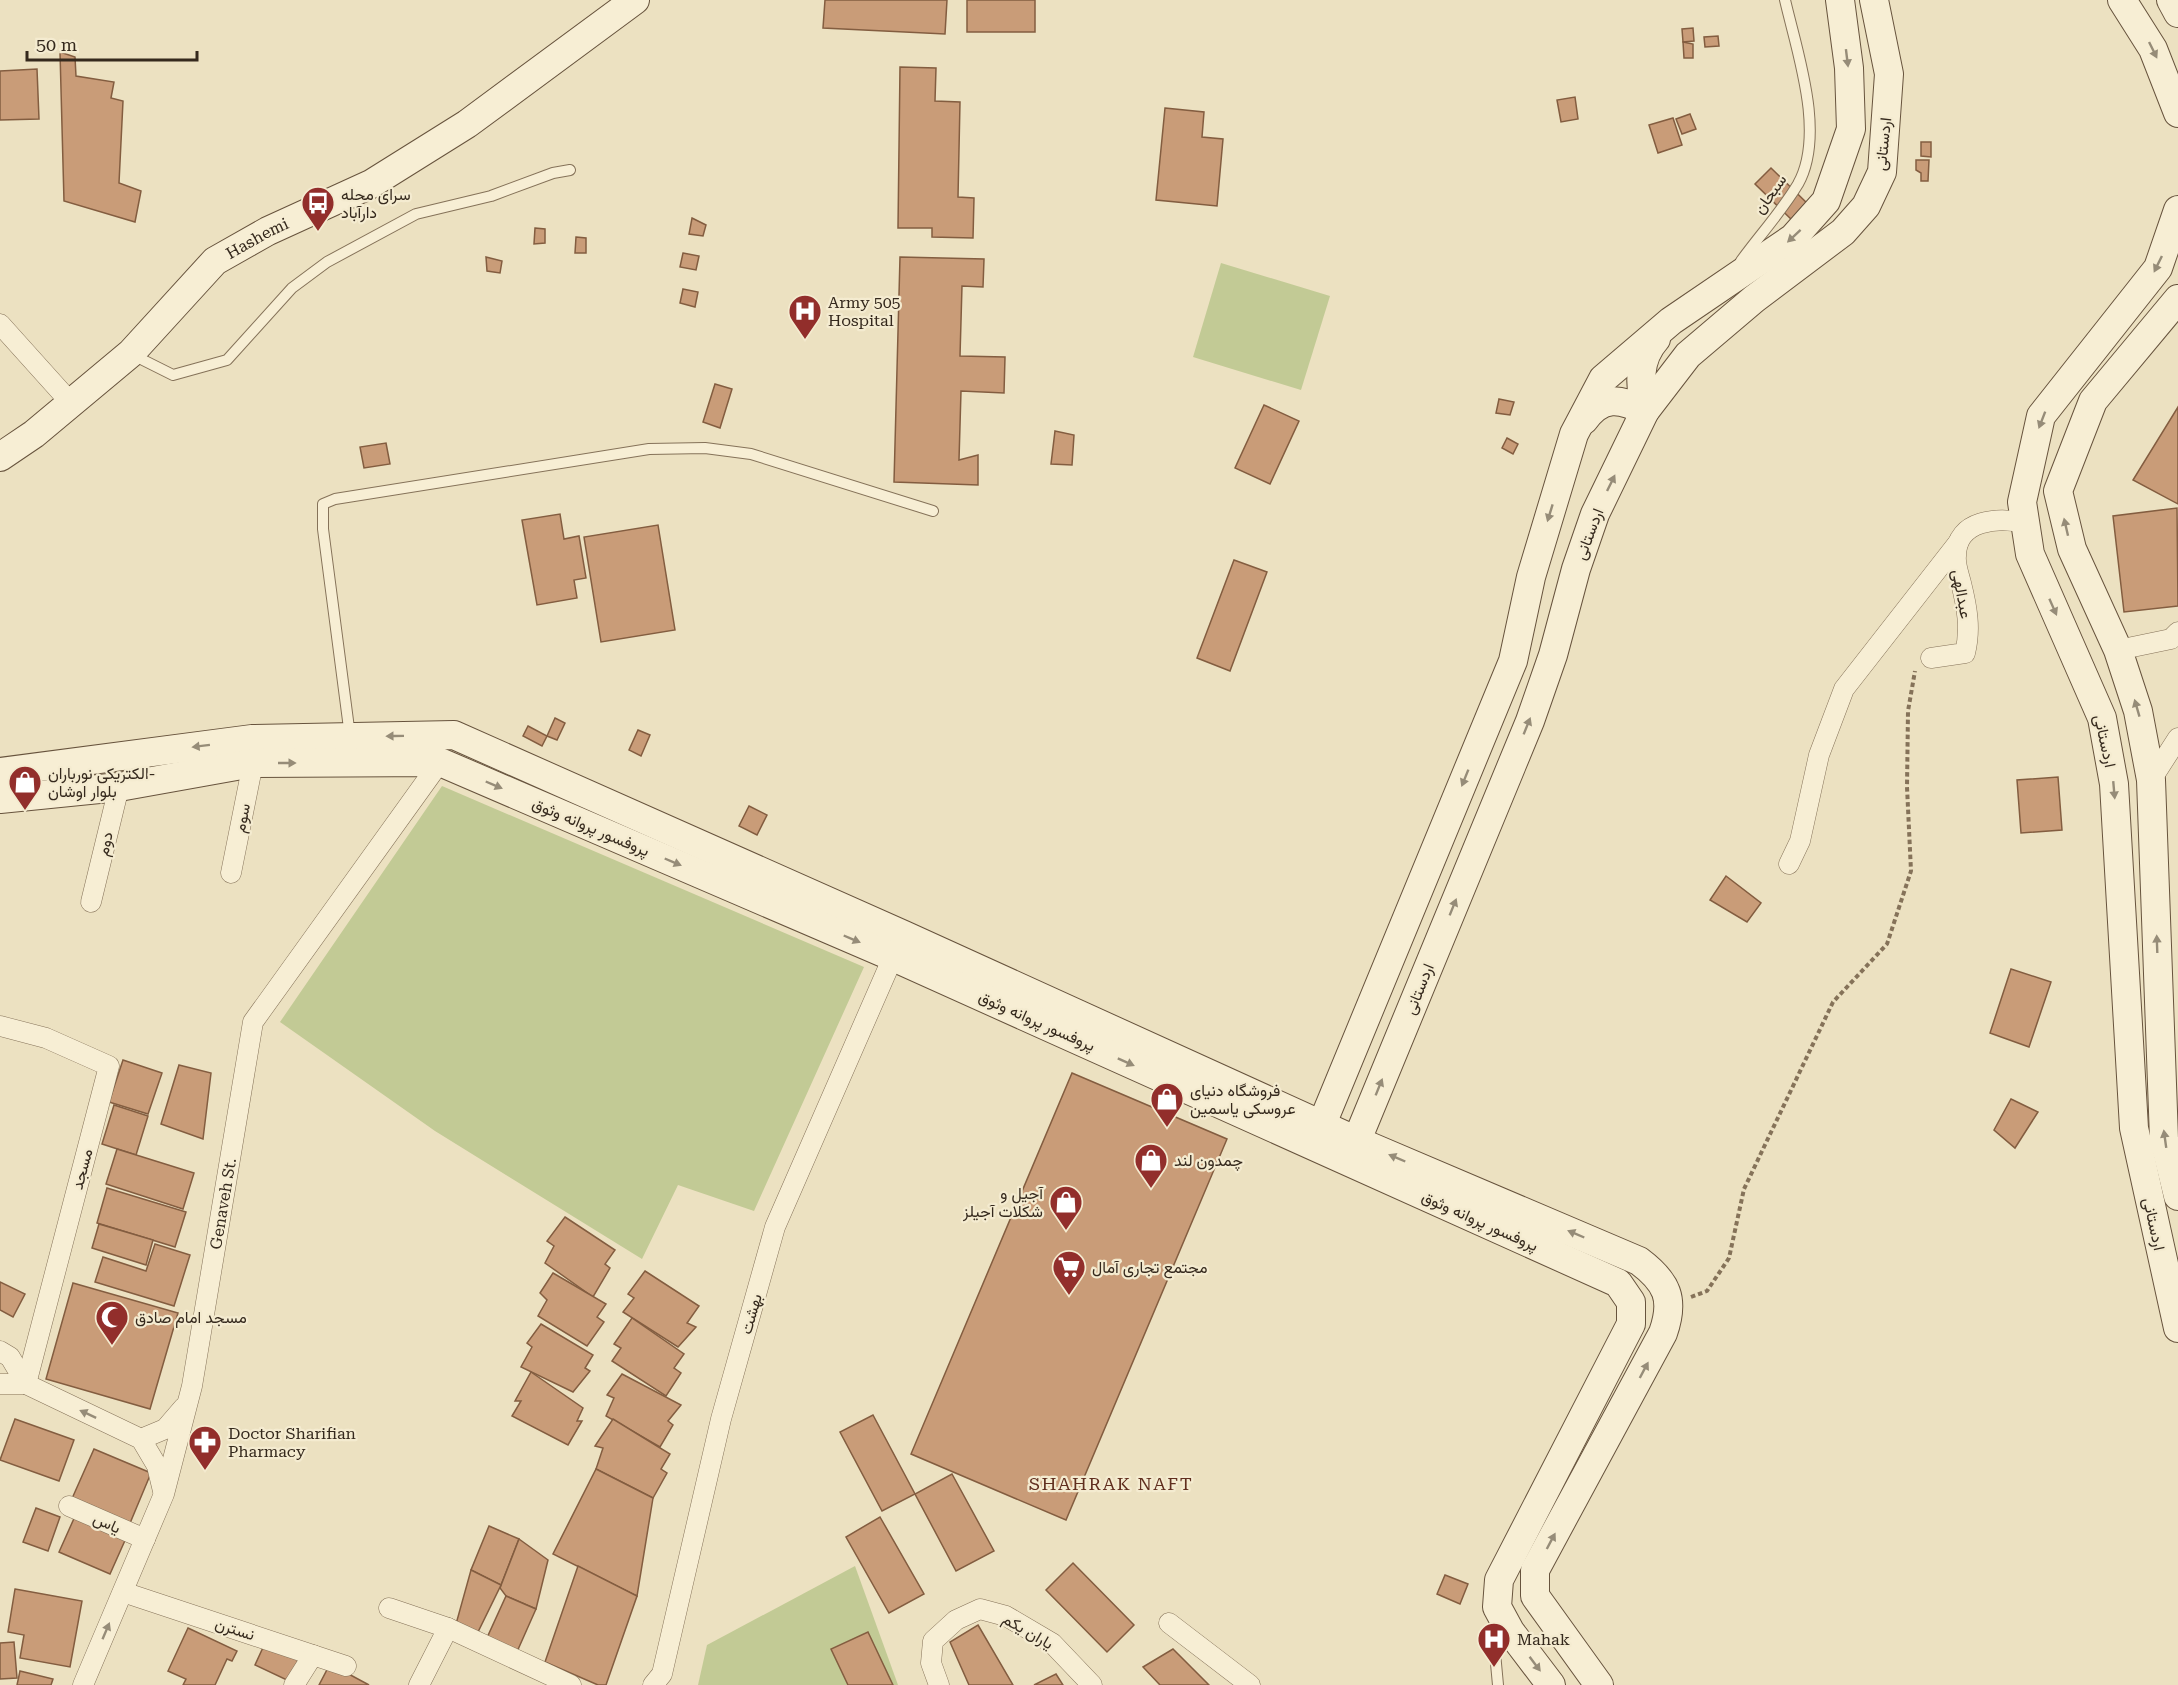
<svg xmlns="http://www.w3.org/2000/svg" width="2178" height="1685" font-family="'Roboto Serif',Vazirmatn,serif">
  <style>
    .green { fill: #c2ca95 }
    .building { fill: #c99c78; stroke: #835d40; stroke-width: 1.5 }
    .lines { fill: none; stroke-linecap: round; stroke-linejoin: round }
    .service-casing { stroke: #857259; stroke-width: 12 }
    .minor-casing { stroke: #857259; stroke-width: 21 }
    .secondary-casing { stroke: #67533d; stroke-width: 30 }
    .path { stroke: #857259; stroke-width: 4; stroke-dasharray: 4.5 3; stroke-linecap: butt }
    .service { stroke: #f7eed4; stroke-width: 10 }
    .minor { stroke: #f7eed4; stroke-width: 20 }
    .secondary { stroke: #f7eed4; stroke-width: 28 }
    .oneway { fill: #968c78 }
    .labels { text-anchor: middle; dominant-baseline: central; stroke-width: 4.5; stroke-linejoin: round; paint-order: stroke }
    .street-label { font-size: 16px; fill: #35291d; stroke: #f4ebd0 }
    .poi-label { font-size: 16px; fill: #35291d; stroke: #f4ebd0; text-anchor: start }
    .neighbourhood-label { font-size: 18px; letter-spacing: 1.5px; fill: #602e1e; stroke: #f4ebd0 }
  </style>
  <rect width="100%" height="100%" fill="#ece1c1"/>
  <g class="green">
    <polygon points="1221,263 1330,296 1301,390 1193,357"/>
    <polygon points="442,786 864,967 754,1211 678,1185 642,1259 435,1131 280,1022"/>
    <polygon points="855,1566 898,1685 698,1685 707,1645"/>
  </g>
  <g class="building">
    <polygon points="825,0 947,0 945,34 823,28"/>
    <rect x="967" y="0" width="68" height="32"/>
    <polygon points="1693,28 1694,41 1683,42 1682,29"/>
    <polygon points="1718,36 1719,46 1705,47 1704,37"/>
    <polygon points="1683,42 1693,44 1693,58 1684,58"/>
    <polygon points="60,52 75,57 76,76 114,82 111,98 123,101 119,183 141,191 135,222 64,201"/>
    <polygon points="900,67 936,68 935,101 960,102 958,197 974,198 973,238 932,237 932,228 898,228"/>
    <polygon points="37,69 39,119 0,120 0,71"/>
    <polygon points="1575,97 1578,119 1561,122 1557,100"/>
    <polygon points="1165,108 1204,112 1202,137 1223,139 1217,206 1156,200"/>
    <polygon points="1690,114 1696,129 1682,134 1676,119"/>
    <polygon points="1673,118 1682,145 1658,153 1649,125"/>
    <polygon points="1921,142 1931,142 1931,157 1921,156"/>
    <polygon points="1916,160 1929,160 1928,181 1921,181 1921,173 1916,170"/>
    <polygon points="1771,168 1811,207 1795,223 1755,184"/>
    <polygon points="692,218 706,225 703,236 689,234"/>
    <polygon points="535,228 545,229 545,243 534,244"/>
    <polygon points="576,237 586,238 586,253 575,253"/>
    <polygon points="683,253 699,256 696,270 680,267"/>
    <polygon points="486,257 502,261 500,273 487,271"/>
    <polygon points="900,257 984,259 983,287 962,286 960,356 1005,357 1004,393 961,391 959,460 978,455 978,485 894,482"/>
    <polygon points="683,289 698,292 695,307 680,303"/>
    <polygon points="715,384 732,389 720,428 703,422"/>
    <polygon points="1499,399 1514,402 1510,415 1496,413"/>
    <polygon points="1264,405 1299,421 1270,484 1235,468"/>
    <polygon points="2178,407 2178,504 2133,480"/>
    <polygon points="1055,431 1074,435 1072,465 1051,464"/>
    <polygon points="1507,438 1518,444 1513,454 1502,448"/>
    <polygon points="386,443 390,464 364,468 360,447"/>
    <polygon points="2177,508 2178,606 2124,612 2113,516"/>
    <polygon points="560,514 564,539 579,536 586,578 574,580 577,598 537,605 522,520"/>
    <polygon points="658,525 675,630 601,642 584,537"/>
    <polygon points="1234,560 1267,572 1230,671 1197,658"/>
    <polygon points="555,718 565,723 557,740 547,736"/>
    <polygon points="528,726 547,736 542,746 523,736"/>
    <polygon points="638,730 650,735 641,756 629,750"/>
    <polygon points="2058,777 2062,830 2021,833 2017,780"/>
    <polygon points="749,806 767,815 757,835 739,826"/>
    <polygon points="1726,876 1761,903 1747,922 1710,900"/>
    <polygon points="2011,969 2051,982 2029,1047 1990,1033"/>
    <polygon points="123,1060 162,1073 148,1114 109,1102"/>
    <polygon points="179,1065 211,1073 203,1139 161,1124"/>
    <polygon points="1072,1073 1227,1139 1066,1520 911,1454"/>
    <polygon points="2011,1099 2038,1112 2015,1148 1994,1130"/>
    <polygon points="114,1105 148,1116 136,1155 102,1144"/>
    <polygon points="117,1149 194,1173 183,1209 106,1184"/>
    <polygon points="107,1188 186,1212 175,1247 97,1223"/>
    <polygon points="565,1217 615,1250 605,1264 610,1268 593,1297 545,1263 554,1246 547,1241"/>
    <polygon points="99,1224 153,1240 146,1265 92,1248"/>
    <polygon points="155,1244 190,1255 174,1306 95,1282 103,1257 146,1271"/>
    <polygon points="645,1271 699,1306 687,1323 696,1327 678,1347 623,1312 634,1298 628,1294"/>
    <polygon points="553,1273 606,1304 597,1317 604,1322 587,1346 538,1316 547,1300 540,1293"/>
    <polygon points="0,1282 25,1294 13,1317 0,1310"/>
    <polygon points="73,1283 178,1313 150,1409 46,1379"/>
    <polygon points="632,1318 684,1354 674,1368 681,1373 666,1396 612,1361 621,1348 614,1344"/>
    <polygon points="541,1324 593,1355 585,1368 590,1371 573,1392 521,1367 532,1347 527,1343"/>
    <polygon points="531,1372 583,1408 577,1421 582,1421 568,1445 512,1416 521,1401 515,1401"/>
    <polygon points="622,1374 681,1405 668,1421 673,1425 660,1447 606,1416 614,1398 607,1395"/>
    <polygon points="873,1415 915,1494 882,1511 840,1432"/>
    <polygon points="15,1419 74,1440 59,1481 0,1460"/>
    <polygon points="613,1419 670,1454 661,1469 667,1473 653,1498 596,1469 603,1448 595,1446"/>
    <polygon points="94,1449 151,1473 128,1528 70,1503"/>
    <polygon points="596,1469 653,1498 637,1596 553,1554"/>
    <polygon points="952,1474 994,1551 956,1571 915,1494"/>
    <polygon points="36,1508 60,1517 48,1551 23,1542"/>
    <polygon points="76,1514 127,1536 110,1574 59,1552"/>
    <polygon points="880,1517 924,1594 889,1613 846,1537"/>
    <polygon points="489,1526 519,1539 501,1585 471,1570"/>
    <polygon points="519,1539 548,1560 536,1609 506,1596 500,1588"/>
    <polygon points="1073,1563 1134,1625 1107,1652 1046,1590"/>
    <polygon points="578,1566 637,1596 606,1685 598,1685 545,1662"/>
    <polygon points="471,1570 501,1585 477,1634 456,1624"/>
    <polygon points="1445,1575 1468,1584 1460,1604 1437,1594"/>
    <polygon points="15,1589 82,1601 70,1667 20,1658 24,1635 8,1632"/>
    <polygon points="506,1596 536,1609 516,1654 486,1640"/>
    <polygon points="978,1625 1013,1685 969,1685 950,1642"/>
    <polygon points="188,1628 237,1651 232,1661 227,1659 215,1685 183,1685 186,1679 168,1671"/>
    <polygon points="868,1632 893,1685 848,1685 831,1649"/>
    <polygon points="266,1641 300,1656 289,1681 255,1665"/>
    <polygon points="14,1642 17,1678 0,1679 0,1643"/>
    <polygon points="1173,1649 1209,1685 1160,1685 1143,1667"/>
    <polygon points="330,1664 369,1685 319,1685"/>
    <polygon points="20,1671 53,1679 51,1685 17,1685"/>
    <polygon points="1056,1674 1063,1685 1034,1685"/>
  </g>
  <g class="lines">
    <defs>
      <g id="service">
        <path d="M1741 261C1759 236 1782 211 1798 184 1826 134 1797 52 1785 0"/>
        <polyline points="131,354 173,375 227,360 292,288 327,262 416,214 491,196 553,173 570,170"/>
        <polyline points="350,736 323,529 323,504 335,499 649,449 705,448 751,454 933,511"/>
        <polyline points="1498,1622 1494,1642 1498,1685"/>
      </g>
      <g id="minor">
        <polyline points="0,324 71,403"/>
        <polyline points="2118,650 2171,639 2178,632"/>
        <path d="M1931 658 1965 653C1971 629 1967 607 1961 583 1959 575 1955 564 1956 556 1956 519 1999 517 2025 523"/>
        <polyline points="2151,780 2178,738"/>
        <polyline points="1789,864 1800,841 1819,755 1844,689 1958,543"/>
        <polyline points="231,873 253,763"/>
        <polyline points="91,902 119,787"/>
        <polyline points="0,1026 46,1038 109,1066 26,1384"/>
        <polyline points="0,1351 10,1357 26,1384"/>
        <polyline points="0,1384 26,1384 141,1439 157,1466 163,1491"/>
        <polyline points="141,1439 165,1429 184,1407"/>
        <polyline points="69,1506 145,1539"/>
        <polyline points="123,1592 346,1666"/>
        <polyline points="389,1608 448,1628 571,1685"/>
        <polyline points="1169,1623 1250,1685"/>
        <path id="s1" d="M83 1685 164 1494 192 1386 253 1022 440 762"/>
        <polyline points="294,1685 313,1655"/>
        <polyline points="419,1685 448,1628"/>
        <polyline points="653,1685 662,1674 721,1419 775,1227 893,957"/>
        <polyline points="939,1685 931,1663 933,1641 956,1620 980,1609 1006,1616 1052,1643 1092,1685"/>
      </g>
      <g id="secondary">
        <polyline points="2122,0 2153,49 2178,113"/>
        <polyline points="2171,0 2178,13"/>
        <polyline points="2178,210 2158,268 2041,416 2022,502 2030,554 2102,718 2114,784 2134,1128 2178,1328"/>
        <polyline points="2178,299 2093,401 2058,491 2072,549 2118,650 2138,711 2151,780 2164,1139 2178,1196"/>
        <path d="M1584 420C1602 395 1620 398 1645 411 1640 385 1637 360 1656 339"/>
        <path id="s2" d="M0 457 34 434 131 353 215 261 268 231 371 184 467 124 635 0"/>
        <path d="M0 772 252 739 454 735 904 935 1357 1141 1639 1261C1667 1282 1675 1299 1663 1333L1535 1570V1596L1599 1685"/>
        <polyline points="0,799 119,787 253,763 440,762 893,957 1618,1283 1631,1302 1631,1324 1499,1580 1497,1607 1510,1631 1551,1685"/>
        <polyline points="1315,1141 1513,661 1531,577 1574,434 1603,379 1671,321 1793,238 1826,201 1851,129 1849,68 1840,0"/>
        <polyline points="1350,1157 1530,721 1553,655 1576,569 1595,514 1645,411 1688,355 1754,299 1843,232 1866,206 1882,172 1889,74 1874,0"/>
      </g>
    </defs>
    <use href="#service" class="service-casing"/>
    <use href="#minor" class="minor-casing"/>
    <use href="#secondary" class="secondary-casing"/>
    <polyline class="path" points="1691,1297 1707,1291 1729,1258 1744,1189 1833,1002 1887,944 1911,871 1907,787 1908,711 1915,671"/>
    <use href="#service" class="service"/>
    <use href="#minor" class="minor"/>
    <use href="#secondary" class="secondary"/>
  </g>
  <defs><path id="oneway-solid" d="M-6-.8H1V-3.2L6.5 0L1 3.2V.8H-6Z" transform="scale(1.5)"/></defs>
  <g class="oneway">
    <use href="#oneway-solid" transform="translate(2153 50) rotate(64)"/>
    <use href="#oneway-solid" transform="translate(1847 58) rotate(83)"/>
    <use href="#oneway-solid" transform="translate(1794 236) rotate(137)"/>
    <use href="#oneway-solid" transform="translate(2158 264) rotate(116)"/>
    <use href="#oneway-solid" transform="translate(2042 420) rotate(111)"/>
    <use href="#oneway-solid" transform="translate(1611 483) rotate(-64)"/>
    <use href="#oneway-solid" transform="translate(1550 513) rotate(107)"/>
    <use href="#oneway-solid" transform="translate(2066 527) rotate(-103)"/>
    <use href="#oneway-solid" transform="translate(2053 607) rotate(66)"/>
    <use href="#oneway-solid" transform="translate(2137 708) rotate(-106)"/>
    <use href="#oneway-solid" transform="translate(1527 726) rotate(-68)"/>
    <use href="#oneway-solid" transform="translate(395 736) rotate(179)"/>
    <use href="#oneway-solid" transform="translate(201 746) rotate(173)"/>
    <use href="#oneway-solid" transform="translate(287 763)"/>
    <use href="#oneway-solid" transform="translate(1465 778) rotate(112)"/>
    <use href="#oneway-solid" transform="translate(494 785) rotate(23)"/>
    <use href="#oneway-solid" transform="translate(2114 790) rotate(85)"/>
    <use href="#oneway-solid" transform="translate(673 862) rotate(23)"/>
    <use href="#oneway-solid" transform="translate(1453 907) rotate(-68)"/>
    <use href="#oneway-solid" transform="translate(852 939) rotate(23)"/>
    <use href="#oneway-solid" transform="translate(2157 944) rotate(-92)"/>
    <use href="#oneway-solid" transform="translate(1126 1062) rotate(24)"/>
    <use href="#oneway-solid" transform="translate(1379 1087) rotate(-68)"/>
    <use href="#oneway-solid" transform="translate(2165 1139) rotate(-98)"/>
    <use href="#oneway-solid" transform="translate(1397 1158) rotate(-157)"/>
    <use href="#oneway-solid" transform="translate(1576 1234) rotate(-157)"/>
    <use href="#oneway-solid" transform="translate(1644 1370) rotate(-62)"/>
    <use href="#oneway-solid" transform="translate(88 1414) rotate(-155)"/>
    <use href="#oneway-solid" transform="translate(1551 1541) rotate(-62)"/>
    <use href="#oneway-solid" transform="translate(106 1631) rotate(-67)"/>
    <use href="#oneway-solid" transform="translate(1535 1664) rotate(53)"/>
  </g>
  <defs>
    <symbol id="bus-pin" viewBox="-11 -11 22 30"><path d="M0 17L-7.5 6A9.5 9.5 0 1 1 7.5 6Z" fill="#922e2b" stroke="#f4ebd0"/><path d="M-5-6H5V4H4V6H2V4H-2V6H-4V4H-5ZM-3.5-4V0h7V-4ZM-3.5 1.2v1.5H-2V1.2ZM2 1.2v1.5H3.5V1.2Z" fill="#fff"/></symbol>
    <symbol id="hospital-pin" viewBox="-11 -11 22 30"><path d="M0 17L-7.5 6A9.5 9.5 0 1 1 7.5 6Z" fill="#922e2b" stroke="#f4ebd0"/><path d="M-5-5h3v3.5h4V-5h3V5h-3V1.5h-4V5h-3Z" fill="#fff"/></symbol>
    <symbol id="shop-pin" viewBox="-11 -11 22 30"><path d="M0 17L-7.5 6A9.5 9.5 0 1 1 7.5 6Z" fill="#922e2b" stroke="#f4ebd0"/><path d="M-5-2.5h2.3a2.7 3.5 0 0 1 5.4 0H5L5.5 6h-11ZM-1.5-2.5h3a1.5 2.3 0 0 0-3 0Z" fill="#fff"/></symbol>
    <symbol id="supermarket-pin" viewBox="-11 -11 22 30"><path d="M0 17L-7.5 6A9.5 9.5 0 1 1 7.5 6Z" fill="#922e2b" stroke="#f4ebd0"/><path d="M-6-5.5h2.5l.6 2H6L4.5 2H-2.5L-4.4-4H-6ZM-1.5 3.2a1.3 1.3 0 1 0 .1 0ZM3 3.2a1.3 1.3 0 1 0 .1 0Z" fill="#fff"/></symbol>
    <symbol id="mosque-pin" viewBox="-11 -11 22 30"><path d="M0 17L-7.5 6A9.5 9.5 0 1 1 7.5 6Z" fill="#922e2b" stroke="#f4ebd0"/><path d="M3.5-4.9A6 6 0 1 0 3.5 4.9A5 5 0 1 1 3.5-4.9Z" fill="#fff"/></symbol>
    <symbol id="pharmacy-pin" viewBox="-11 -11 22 30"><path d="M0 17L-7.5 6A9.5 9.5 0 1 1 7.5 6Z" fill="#922e2b" stroke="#f4ebd0"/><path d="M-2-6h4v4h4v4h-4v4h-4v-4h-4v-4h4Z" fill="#fff"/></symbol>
  </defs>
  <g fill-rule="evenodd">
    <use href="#bus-pin" x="299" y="184" width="38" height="52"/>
    <use href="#hospital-pin" x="786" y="292" width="38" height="52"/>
    <use href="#shop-pin" x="6" y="763" width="38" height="52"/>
    <use href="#shop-pin" x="1148" y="1080" width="38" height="52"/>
    <use href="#shop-pin" x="1132" y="1141" width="38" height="52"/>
    <use href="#shop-pin" x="1047" y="1183" width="38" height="52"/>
    <use href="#supermarket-pin" x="1050" y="1248" width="38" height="52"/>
    <use href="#mosque-pin" x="93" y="1298" width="38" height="52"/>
    <use href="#pharmacy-pin" x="186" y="1423" width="38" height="52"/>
    <use href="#hospital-pin" x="1475" y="1620" width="38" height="52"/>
  </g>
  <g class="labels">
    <g class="street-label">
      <text transform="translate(1883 144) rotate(-84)">اردستانی</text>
      <text transform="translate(1770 194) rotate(-55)">سبحان</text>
      <text stroke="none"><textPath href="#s2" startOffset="340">Hashemi</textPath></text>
      <text transform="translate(1589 534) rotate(-69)">اردستانی</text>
      <text transform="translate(1962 594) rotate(80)">عبدالهی</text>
      <text transform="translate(2105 741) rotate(78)">اردستانی</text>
      <text transform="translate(242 818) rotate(-79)">سوم</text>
      <text transform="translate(591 827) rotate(23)">پروفسور پروانه وثوق</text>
      <text transform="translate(105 844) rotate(-77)">دوم</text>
      <text transform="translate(1419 989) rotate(-68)">اردستانی</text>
      <text transform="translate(1037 1021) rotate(24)">پروفسور پروانه وثوق</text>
      <text transform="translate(82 1169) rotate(-75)">مسجد</text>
      <text stroke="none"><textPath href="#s1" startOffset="504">Genaveh St.</textPath></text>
      <text transform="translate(1480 1221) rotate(24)">پروفسور پروانه وثوق</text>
      <text transform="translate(2154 1224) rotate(78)">اردستانی</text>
      <text transform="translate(751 1314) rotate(-74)">بهشت</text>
      <text transform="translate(107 1523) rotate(24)">یاس</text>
      <text transform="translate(235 1629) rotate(18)">نسترن</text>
      <text transform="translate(1028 1631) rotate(30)">یاران یکم</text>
    </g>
    <g class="poi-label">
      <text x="341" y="194">سرای محله<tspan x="341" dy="18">دارآباد</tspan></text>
      <text x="828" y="302">Army 505<tspan x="828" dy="18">Hospital</tspan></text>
      <text x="48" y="773">الکتریکی نورباران-<tspan x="48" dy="18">بلوار اوشان</tspan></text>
      <text x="1190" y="1090">فروشگاه دنیای<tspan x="1190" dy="18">عروسکی یاسمین</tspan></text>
      <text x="1174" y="1160">چمدون لند</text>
      <text x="1043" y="1193" text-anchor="end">آجیل و<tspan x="1043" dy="18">شکلات آجیلز</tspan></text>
      <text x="1092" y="1267">مجتمع تجاری آمال</text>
      <text x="135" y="1317">مسجد امام صادق</text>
      <text x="228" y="1433">Doctor Sharifian<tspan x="228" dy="18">Pharmacy</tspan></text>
      <text x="1517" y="1639">Mahak</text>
    </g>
    <g class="neighbourhood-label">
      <text x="1111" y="1483">SHAHRAK NAFT</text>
    </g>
  </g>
  <path d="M27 51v9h170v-9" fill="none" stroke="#35291d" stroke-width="3"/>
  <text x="36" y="51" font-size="18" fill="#35291d" stroke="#f4ebd0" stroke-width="4.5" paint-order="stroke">50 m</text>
</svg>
